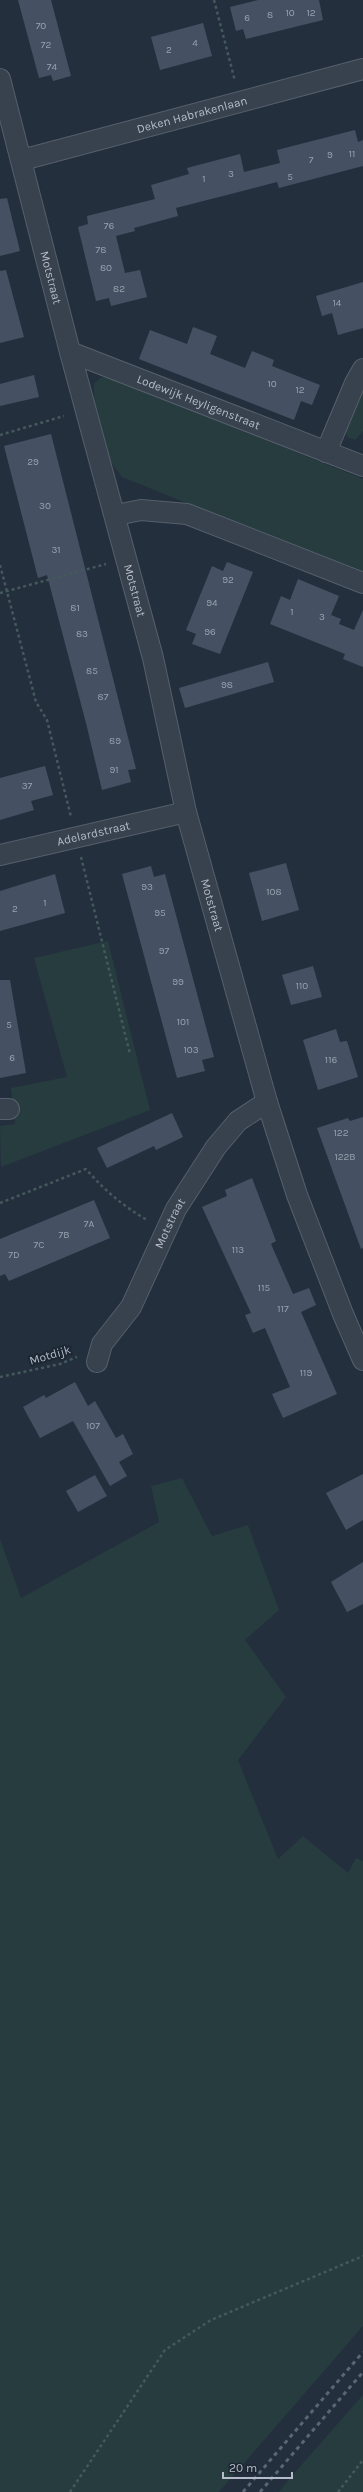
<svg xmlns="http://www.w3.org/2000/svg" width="363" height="2492" font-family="Karla,sans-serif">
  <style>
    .green { fill: #263c3f }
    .building { fill: #455162 }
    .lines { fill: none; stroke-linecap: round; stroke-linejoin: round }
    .minor-casing { stroke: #565f6c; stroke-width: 22 }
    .path { stroke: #44595c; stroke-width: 2.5; stroke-dasharray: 3 3; stroke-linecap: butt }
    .minor { stroke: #38414e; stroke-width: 20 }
    .rail { stroke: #5a6575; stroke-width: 3; stroke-dasharray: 4 4; stroke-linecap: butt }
    .labels { text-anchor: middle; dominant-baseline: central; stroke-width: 4; stroke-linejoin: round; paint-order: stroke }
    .number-label { font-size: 10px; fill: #98a1af }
    .street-label { font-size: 12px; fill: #b4bcc9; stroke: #1d2633 }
  </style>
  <rect width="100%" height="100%" fill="#242f3e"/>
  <g class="green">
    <polygon points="107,377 363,479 363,574 122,477 109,460 94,398 94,384 100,378"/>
    <polygon points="363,386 363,431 355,440 347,437 346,430"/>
    <polygon points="108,941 150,1110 1,1167 0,1126 15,1124 11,1088 67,1077 34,958"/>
    <polygon points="182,1478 212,1536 248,1525 279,1610 245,1640 286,1697 238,1760 278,1859 303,1836 348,1873 356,1858 363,1861 363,2326 219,2492 0,2492 0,1539 21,1598 159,1522 151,1486"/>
    <polygon points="363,2395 363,2492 279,2492 290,2478"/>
  </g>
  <g class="building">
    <polygon points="18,0 51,0 71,76 53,81 51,75 39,78"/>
    <polygon points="258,0 319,0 323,20 246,39 243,29 236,31 230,7"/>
    <polygon points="203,23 212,56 160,70 151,37"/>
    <polygon points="355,130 358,142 363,140 363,166 279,188 277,182 176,208 178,216 134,228 135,231 116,236 125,273 140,270 147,297 111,306 109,298 96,301 78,227 88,224 87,216 155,199 151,185 189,174 187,168 240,154 244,172 280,163 277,150"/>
    <polygon points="7,198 20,251 0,256 0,199"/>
    <polygon points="6,270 24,337 0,343 0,271"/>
    <polygon points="363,282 363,328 338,335 332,313 322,316 316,296"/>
    <polygon points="193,327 217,336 210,354 245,368 252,351 274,360 272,366 320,385 312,405 301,401 294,420 139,359 150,330 187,344"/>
    <polygon points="34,375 39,397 0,406 0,384"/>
    <polygon points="51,434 136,769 128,770 131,782 102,790 86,723 47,575 38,578 4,446"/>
    <polygon points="227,562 253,572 220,654 192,644 196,634 186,630 212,566 223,571"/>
    <polygon points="298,579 339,596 331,615 341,619 339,624 354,630 363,610 363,667 343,659 345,654 270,624 281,596 290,600"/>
    <polygon points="268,662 274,682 185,708 179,688"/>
    <polygon points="45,766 53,795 31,801 34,810 0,820 0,778"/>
    <polygon points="286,863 299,910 262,921 249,873"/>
    <polygon points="151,866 154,877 165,874 214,1057 202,1060 205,1071 177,1078 122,874"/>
    <polygon points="55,874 65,913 0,931 0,891"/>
    <polygon points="313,966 322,997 291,1005 282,975"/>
    <polygon points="0,980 10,980 26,1073 0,1078"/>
    <polygon points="336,1029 340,1042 347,1041 358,1077 318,1090 303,1040"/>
    <polygon points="172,1113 183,1137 156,1150 154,1146 107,1168 97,1148"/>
    <polygon points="363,1117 363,1248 361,1249 317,1128 348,1118 350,1121"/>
    <polygon points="252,1178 276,1241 271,1244 293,1294 309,1288 316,1305 301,1312 337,1394 283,1418 272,1394 290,1387 265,1328 253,1333 245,1315 251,1313 202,1207 227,1196 225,1190"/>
    <polygon points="94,1200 110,1238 9,1281 5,1274 0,1276 0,1239"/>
    <polygon points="75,1382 88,1406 95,1401 116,1438 123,1434 133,1454 119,1462 127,1476 110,1486 73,1421 40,1438 23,1407 44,1395 46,1398"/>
    <polygon points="363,1474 363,1520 346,1530 326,1493"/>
    <polygon points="95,1475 107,1496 78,1512 66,1491"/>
    <polygon points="363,1562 363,1604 347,1612 331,1582"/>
  </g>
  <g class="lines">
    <defs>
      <g id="minor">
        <path id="s1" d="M0 79 70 352 153 658 186 812 267 1102 297 1195 343 1314 363 1360"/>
        <path id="s2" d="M22 160 363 69"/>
        <path id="s3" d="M70 352 363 466"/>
        <polyline points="326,452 355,383 363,369"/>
        <polyline points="116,515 141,510 187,514 363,583"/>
        <path id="s4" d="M0 855 186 812"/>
        <polyline points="0,1109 9,1109"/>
        <path id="s5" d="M97 1362 102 1344 131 1307 176 1209 216 1147 238 1121 267 1102"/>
      </g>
    </defs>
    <use href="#minor" class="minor-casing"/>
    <g class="path">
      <polyline points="214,0 235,81"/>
      <polyline points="0,435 64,416"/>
      <polyline points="0,565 36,702 47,720 71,817"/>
      <polyline points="0,593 106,564"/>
      <polyline points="81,857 130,1054"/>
      <path d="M0 1203 86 1169C104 1190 123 1206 147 1220"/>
      <polyline points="0,1377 60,1364 77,1357"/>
      <polyline points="70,2492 165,2350 211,2320 363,2256"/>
      <polyline points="338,2492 363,2460"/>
    </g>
    <use href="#minor" class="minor"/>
    <g class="rail">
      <polyline points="243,2492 363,2352"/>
      <polyline points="260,2492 363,2372"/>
    </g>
  </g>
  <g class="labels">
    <g class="number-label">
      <text x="290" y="13">10</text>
      <text x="311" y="13">12</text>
      <text x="270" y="15">8</text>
      <text x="247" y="18">6</text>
      <text x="41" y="26">70</text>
      <text x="195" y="43">4</text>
      <text x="46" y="45">72</text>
      <text x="169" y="50">2</text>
      <text x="52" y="67">74</text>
      <text x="352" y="154">11</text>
      <text x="330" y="155">9</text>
      <text x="311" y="160">7</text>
      <text x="231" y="174">3</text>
      <text x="290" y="177">5</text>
      <text x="204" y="179">1</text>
      <text x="109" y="226">76</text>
      <text x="101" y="250">78</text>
      <text x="106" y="268">80</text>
      <text x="119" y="289">82</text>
      <text x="337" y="303">14</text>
      <text x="272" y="384">10</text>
      <text x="300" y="390">12</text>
      <text x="33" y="462">29</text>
      <text x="45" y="506">30</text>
      <text x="56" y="550">31</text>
      <text x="228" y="580">92</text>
      <text x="212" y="603">94</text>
      <text x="75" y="608">81</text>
      <text x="292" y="612">1</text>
      <text x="322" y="617">3</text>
      <text x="210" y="632">96</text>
      <text x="82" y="634">83</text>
      <text x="92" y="671">85</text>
      <text x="227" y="685">98</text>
      <text x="103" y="697">87</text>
      <text x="115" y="741">89</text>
      <text x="114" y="770">91</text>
      <text x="27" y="786">37</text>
      <text x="147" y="887">93</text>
      <text x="274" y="892">108</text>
      <text x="45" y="903">1</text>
      <text x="15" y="909">2</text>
      <text x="160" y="913">95</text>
      <text x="164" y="951">97</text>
      <text x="178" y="982">99</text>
      <text x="302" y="986">110</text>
      <text x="183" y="1022">101</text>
      <text x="9" y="1025">5</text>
      <text x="191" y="1050">103</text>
      <text x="12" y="1058">6</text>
      <text x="331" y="1060">116</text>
      <text x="341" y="1133">122</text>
      <text x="345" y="1157">122B</text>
      <text x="89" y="1224">7A</text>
      <text x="64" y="1235">7B</text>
      <text x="39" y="1245">7C</text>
      <text x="238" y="1250">113</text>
      <text x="14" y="1255">7D</text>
      <text x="264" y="1288">115</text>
      <text x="283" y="1309">117</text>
      <text x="306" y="1373">119</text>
      <text x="93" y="1426">107</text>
    </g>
    <g class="street-label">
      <text stroke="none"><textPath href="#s2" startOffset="176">Deken Habrakenlaan</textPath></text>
      <text stroke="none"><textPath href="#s1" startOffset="205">Motstraat</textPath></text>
      <text stroke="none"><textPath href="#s3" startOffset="138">Lodewijk Heyligenstraat</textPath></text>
      <text stroke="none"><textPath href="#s1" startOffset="529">Motstraat</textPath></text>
      <text stroke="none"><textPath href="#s4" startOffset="96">Adelardstraat</textPath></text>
      <text stroke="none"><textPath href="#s1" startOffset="853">Motstraat</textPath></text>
      <text stroke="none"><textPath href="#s5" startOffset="158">Motstraat</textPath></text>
      <text transform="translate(50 1355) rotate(-16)">Motdijk</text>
    </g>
  </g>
  <path d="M223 2472v6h69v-6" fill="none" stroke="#b4bcc9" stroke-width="2"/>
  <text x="229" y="2472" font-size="12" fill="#b4bcc9" stroke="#1d2633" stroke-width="3" paint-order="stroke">20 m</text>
</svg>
